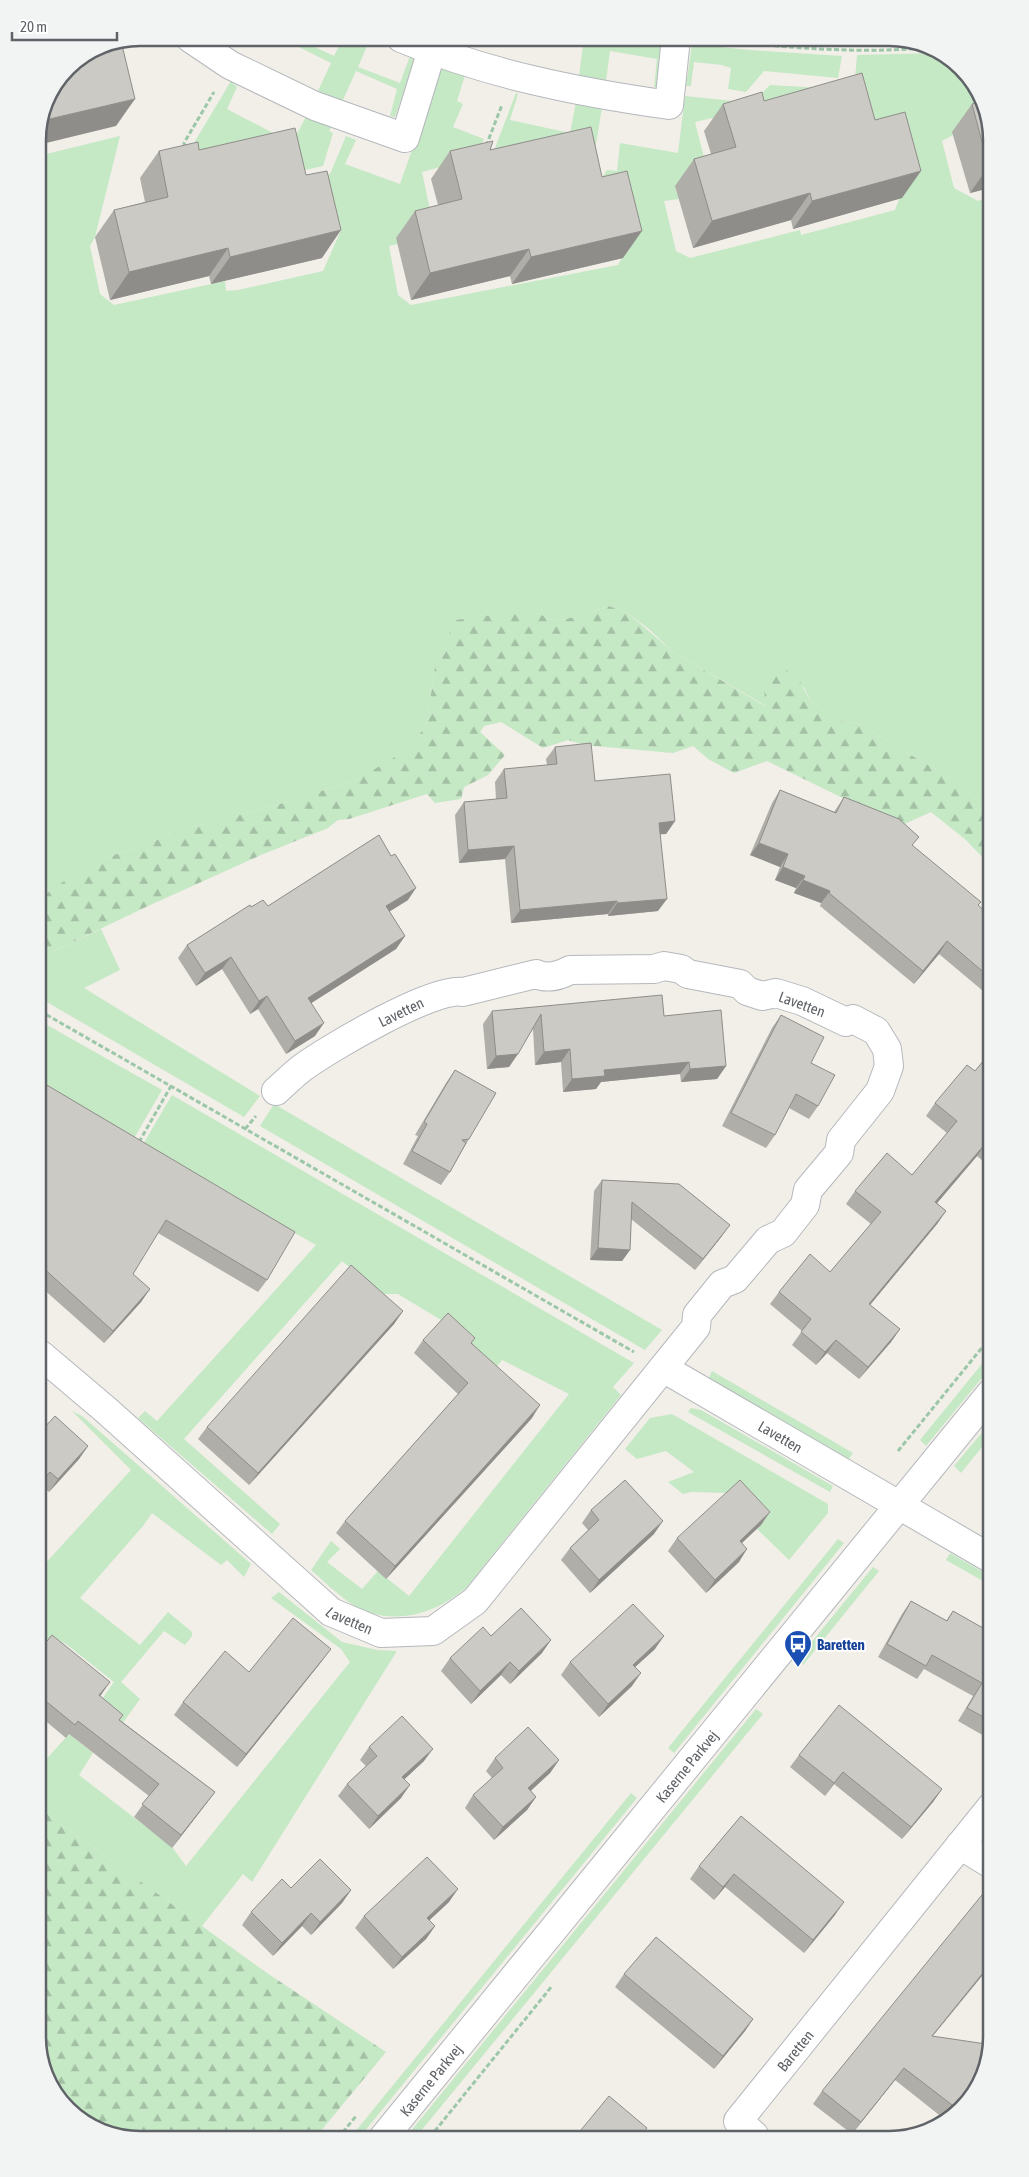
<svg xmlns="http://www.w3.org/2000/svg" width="1029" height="2177" font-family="'Asap Condensed',sans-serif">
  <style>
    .grass { fill: #c5e8c5 }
    .forest { fill: url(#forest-firs) }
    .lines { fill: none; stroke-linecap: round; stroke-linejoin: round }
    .minor-casing { stroke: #b5b8bc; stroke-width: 30 }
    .path { stroke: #9cc7a9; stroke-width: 3; stroke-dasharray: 5 2.5; stroke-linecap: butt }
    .minor { stroke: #fff; stroke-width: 28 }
    .wall { fill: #afaea9 }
    .shaded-wall { fill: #8f8d8a }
    .building { fill: #cccac5; stroke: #8f8d8a }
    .labels { text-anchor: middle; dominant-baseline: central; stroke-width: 4; stroke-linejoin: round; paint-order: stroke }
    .street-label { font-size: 15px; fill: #5f6368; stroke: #fff }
    .transit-label { font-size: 15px; font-weight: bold; fill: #164399; stroke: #fff; text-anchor: start }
    .rim { fill: none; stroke: #5f6368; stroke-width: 2.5 }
  </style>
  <defs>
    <pattern id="forest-firs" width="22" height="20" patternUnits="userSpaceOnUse" patternTransform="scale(1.25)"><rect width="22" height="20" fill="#c5e8c5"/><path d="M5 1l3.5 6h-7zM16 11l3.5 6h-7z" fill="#a3c0a4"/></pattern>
  </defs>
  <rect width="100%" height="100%" fill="#f1efe8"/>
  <g class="grass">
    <polygon points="281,38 295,38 334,56 343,38 370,39 358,67 400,83 410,56 416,57 395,117 390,116 397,89 356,71 342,102 318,91 331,63"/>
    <polygon points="558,38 653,38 666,40 661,88 654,87 657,59 610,51 606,81 579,76 583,45"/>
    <polygon points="692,44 750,50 842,56 838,78 764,71 746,92 728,89 731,68 722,65 694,62 691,86 686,86"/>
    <path d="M938 53C957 61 968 78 972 98H980L983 102 953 132V135L942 141 954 188 978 201 986 198 988 808 944 773 919 760 862 725 838 720 811 702 804 687 766 706 672 651 650 630 629 614 609 606 580 616 554 621 531 610 435 666 427 722 412 747 388 762 356 780 280 804 190 828 100 860 47 893 40 910 38 156 120 136 95 237 90 246 100 294 114 305 225 281 226 291 238 290 323 271 341 230 333 199 292 185 330 174 346 136 356 140 345 164 400 184 442 65 466 72 457 101 463 104 453 127 484 139 477 157 422 172 434 229 397 238 398 244 389 246 398 295 411 305 618 265 637 231 588 183 603 176 607 170 617 171 620 143 678 153 685 96 752 103 747 110 695 122 709 177 675 186 679 199 664 201 676 251 690 258 800 230 801 235 895 210 909 173 854 91 857 55Z"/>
    <polygon points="231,81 237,87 227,109 292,143 307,115 332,126 329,131 333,133 323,166 217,189 194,143"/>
    <polygon points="770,85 837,89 788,135 760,95"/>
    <polygon points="516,93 518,94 510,120 570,133 576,102 602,107 592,170 492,156"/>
    <polygon points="101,929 120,970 84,988 260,1096 244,1117 40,998 40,962 52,952"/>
    <polygon points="40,1021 162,1090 133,1140 40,1087"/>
    <path d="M172 1095 634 1363 613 1387 621 1395 466 1588C438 1611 406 1623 370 1613 350 1607 327 1584 311 1570L331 1541 340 1549 327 1562 362 1589 378 1571 409 1596 569 1394 502 1360 495 1369 467 1350 441 1320 398 1294H382L342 1261 184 1439 280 1524 272 1534 138 1418 145 1411 157 1421 316 1245 142 1146Z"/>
    <polygon points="274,1104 662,1330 645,1350 260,1126"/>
    <polygon points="990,1354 990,1368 926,1446 920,1440"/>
    <polygon points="712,1371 853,1453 849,1459 709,1378"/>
    <polygon points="691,1408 701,1410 833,1486 830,1492 688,1412"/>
    <polygon points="72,1411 82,1416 251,1564 244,1577 227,1560 221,1565 152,1513 143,1526 80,1598 140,1645 168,1612 192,1632 192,1636 185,1645 164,1631 121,1682 140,1699 122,1724 97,1706 114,1682 66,1644 52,1637 42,1649 42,1567 131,1470"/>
    <polygon points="672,1414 828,1504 828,1513 789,1560 757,1529 761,1525 731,1493 691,1492 683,1494 668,1482 694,1472 666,1451 637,1459 625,1449 650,1418"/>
    <polygon points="990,1423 990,1437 961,1473 954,1466"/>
    <polygon points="838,1539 844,1543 674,1753 668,1748"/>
    <polygon points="950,1553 990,1576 990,1585 946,1560"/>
    <polygon points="873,1567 879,1571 803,1665 797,1660"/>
    <polygon points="279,1592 342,1642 377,1650 397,1651 252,1882 243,1874 202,1926 42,1810 42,1764 69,1734 93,1753 79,1775 172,1847 186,1866 350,1662 341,1649 271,1598"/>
    <polygon points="756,1709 763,1714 416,2137 406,2137"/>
    <polygon points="631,1793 637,1798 359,2138 350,2138"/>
  </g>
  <g class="forest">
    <path d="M609 606 629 614 672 651 765 706C764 683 763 680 783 667L799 680 811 702 838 720 862 725 919 760 944 773 988 808V863L966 840 931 812 900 826 767 761 734 773 708 759 693 746 673 753 584 745 568 740 543 748 501 722 484 726 480 732 505 755 488 775 464 787 461 799 435 803 427 794 349 819 338 820 328 828 261 855 148 906 52 952 40 962V910L47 893 70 877 100 860 190 828 280 804 356 780 412 747 427 722 435 666 455 620 531 610 554 621 580 616Z"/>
    <polygon points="42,1810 264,1971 386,2052 315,2138 133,2139 78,2119 43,2070"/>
  </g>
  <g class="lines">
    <defs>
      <g id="minor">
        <polyline points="190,38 230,65 315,106 405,138 432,50"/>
        <path d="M401 38C487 74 577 92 669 105L676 38"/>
        <path id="s1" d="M41 1355 106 1410 331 1612 381 1633 433 1631 475 1601 696 1327 697 1315 722 1284 735 1279 768 1240 783 1233 805 1205 808 1190 839 1153 841 1140 880 1091 889 1066 887 1049 876 1031 853 1019 846 1022 802 1001 776 993 762 996 747 991 740 984 688 974 681 969 664 966 654 969 570 970C559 976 547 979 536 974L463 992C434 986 328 1049 302 1068 293 1075 285 1083 276 1091"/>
        <path id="s2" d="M663 1368 990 1558"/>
        <polyline points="960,1845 991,1864"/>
        <path id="s3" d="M754 2135 738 2121 991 1807"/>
        <path id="s4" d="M383 2138 990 1394"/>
      </g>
    </defs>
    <use href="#minor" class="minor-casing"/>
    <g class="path">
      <path d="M707 39C779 47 852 54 924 48"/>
      <polyline points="486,146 502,105"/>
      <polyline points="185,147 184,143 214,92"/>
      <polyline points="40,1011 634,1352"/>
      <polyline points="245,1129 256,1116"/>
      <polyline points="139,1142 171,1086"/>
      <polyline points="898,1451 989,1339"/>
      <polyline points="430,2137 552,1986"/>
      <polyline points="338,2138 357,2115"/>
    </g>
    <use href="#minor" class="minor"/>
  </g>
  <g class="wall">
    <polygon points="764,101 875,120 902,198 793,229 791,220 693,248 675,186 694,159 711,154 704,131 723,104"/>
    <polygon points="972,104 986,107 986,189 970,193 952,132"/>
    <polygon points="199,150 322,258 211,284 209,276 110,300 95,237 114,210 145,202 140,178 159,151"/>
    <polygon points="490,150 602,177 623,258 512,284 510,276 411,300 396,238 415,211 438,205 431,179 450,151"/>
    <polygon points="555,747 595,781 675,821 666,834 660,834 658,911 608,916 608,914 511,923 505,859 459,863 455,815 464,802 496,799 495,782 504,769 547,765 546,759"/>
    <polygon points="780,790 834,812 844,797 913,846 988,914 989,996 939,954 914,984 820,906 821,903 794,893 796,888 775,880 780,867 750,855 772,803"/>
    <polygon points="408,900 389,912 405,936 396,949 311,1003 315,1036 286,1054 258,1009 250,1014 222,969 196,986 178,958 187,945 251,907"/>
    <polygon points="492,1011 664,1016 726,1066 717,1079 681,1082 680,1074 601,1082 596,1089 563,1092 561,1062 535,1065 533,1029 509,1067 487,1069 483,1024"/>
    <polygon points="781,1015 811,1063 818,1106 809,1119 789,1108 775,1135 766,1148 722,1126 772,1028"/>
    <polygon points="989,1054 989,1166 977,1156 937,1203 946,1211 937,1224 870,1305 900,1329 891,1342 859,1379 827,1353 816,1365 792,1345 802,1331 770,1304 779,1292 830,1272 871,1224 846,1204 855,1191 912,1175 947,1133 926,1116 935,1103 975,1071"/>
    <polygon points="455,1070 469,1139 450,1172 441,1185 403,1164 418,1136 415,1135 446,1083"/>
    <polygon points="40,1081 267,1280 258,1292 158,1233 133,1274 150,1289 141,1302 104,1343 41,1287"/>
    <polygon points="602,1180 722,1236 695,1270 631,1219 630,1250 622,1261 590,1260 594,1191"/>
    <polygon points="403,1311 394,1324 249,1485 198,1439 207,1427"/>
    <polygon points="423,1340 472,1343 532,1418 386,1579 336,1533 345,1521 458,1394 414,1353"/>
    <polygon points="41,1431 88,1446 79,1459 49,1492 41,1486"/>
    <polygon points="591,1510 654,1534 590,1593 561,1560 570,1548 588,1530 582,1523"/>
    <polygon points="761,1525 742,1543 739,1562 706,1593 668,1551 677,1538"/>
    <polygon points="911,1601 946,1621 953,1611 990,1632 991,1731 986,1737 958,1721 973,1696 924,1669 917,1679 878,1657 902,1614"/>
    <polygon points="491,1636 542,1653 510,1684 501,1675 471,1704 441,1671 450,1658"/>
    <polygon points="42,1647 100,1696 120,1720 215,1792 206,1804 172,1848 134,1817 149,1796 69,1734 66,1738 42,1718"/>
    <polygon points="655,1649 635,1667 632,1686 599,1717 561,1675 570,1662"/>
    <polygon points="322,1661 237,1767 174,1715 183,1702 249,1672"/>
    <polygon points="369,1747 424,1761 404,1779 401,1798 369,1829 338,1796 347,1784 366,1766 360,1760"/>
    <polygon points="799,1755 942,1789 933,1802 902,1839 834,1784 825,1796 790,1767"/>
    <polygon points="495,1758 559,1760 550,1773 531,1791 536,1797 527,1810 494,1840 465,1808 473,1795 492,1778 486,1771"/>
    <polygon points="741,1816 835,1915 804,1953 725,1887 714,1900 690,1879 699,1866"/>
    <polygon points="291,1888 351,1890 342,1903 311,1935 302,1926 273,1956 242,1925 251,1912"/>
    <polygon points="449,1902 429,1920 435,1926 426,1939 393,1969 355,1928 364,1916"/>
    <polygon points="624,1974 753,2019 745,2031 714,2069 615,1987"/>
    <polygon points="933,2036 974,2094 943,2118 895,2080 852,2134 813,2104 822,2091"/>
  </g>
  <g class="shaded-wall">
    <polygon points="135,99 116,126 38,145 38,133 41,121"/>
    <polygon points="986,170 986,189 970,193"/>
    <polygon points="921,171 902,198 793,229 812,201"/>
    <polygon points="810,193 791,220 693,248 712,221"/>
    <polygon points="341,230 322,258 211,284 230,257"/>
    <polygon points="642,231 623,258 512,284 531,257"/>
    <polygon points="228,248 209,276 110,300 129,272"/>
    <polygon points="529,249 510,276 411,300 430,273"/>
    <polygon points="675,821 666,834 650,835 659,823"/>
    <polygon points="759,843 788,854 780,867 750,855"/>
    <polygon points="514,846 505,859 459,863 468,850"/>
    <polygon points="783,867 805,876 796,888 775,880"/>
    <polygon points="803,880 830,891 821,903 794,893"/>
    <polygon points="416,888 408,900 377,919 386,906"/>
    <polygon points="667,899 658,911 608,916 617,903"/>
    <polygon points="617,901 608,914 511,923 520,910"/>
    <polygon points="405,936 396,949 299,1011 308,998"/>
    <polygon points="947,941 939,954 914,984 923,971"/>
    <polygon points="231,957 222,969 196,986 205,973"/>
    <polygon points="267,996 258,1009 250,1014 259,1001"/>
    <polygon points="324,1023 315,1036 286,1054 295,1041"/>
    <polygon points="570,1049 561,1062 535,1065 544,1052"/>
    <polygon points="518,1054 509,1067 487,1069 496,1056"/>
    <polygon points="689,1062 680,1074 601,1082 596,1089 563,1092 572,1079 604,1070"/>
    <polygon points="726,1066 717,1079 681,1082 690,1069"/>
    <polygon points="986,1143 977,1156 927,1215 935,1202"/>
    <polygon points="946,1211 937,1224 860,1317 869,1304"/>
    <polygon points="730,1225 722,1236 695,1270 703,1259"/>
    <polygon points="598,1248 630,1250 622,1261 590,1260"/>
    <polygon points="150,1289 141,1302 104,1343 113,1331"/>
    <polygon points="403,1311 394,1324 249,1485 258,1473"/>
    <polygon points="900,1329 891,1342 859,1379 868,1367"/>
    <polygon points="836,1340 827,1353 816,1365 825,1352"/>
    <polygon points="540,1405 532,1418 386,1579 395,1566"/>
    <polygon points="88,1446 79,1459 49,1492 58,1479"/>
    <polygon points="770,1512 761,1525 731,1553 740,1541"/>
    <polygon points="663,1521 654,1534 590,1593 599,1580"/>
    <polygon points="747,1549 739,1562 706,1593 715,1580"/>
    <polygon points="664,1636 655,1649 624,1677 633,1665"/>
    <polygon points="551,1640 542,1653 510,1684 519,1671"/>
    <polygon points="331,1649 322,1661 237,1767 246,1754"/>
    <polygon points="510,1662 501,1675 471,1704 480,1691"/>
    <polygon points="641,1673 632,1686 599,1717 608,1704"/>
    <polygon points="110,1682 101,1695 90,1708 99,1695"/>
    <polygon points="433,1749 424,1761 393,1790 402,1777"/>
    <polygon points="559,1760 550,1773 519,1801 528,1788"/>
    <polygon points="843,1772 825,1796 834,1783"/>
    <polygon points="410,1785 401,1798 369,1829 378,1816"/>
    <polygon points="942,1789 933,1802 902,1839 911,1827"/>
    <polygon points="215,1792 206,1804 172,1848 181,1835"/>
    <polygon points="536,1797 527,1810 494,1840 503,1827"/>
    <polygon points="734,1874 725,1887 714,1900 723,1887"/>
    <polygon points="458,1889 449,1902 418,1931 427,1918"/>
    <polygon points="351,1890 342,1903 311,1935 320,1922"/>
    <polygon points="844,1902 835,1915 804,1953 813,1940"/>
    <polygon points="311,1913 302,1926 273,1956 282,1943"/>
    <polygon points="435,1926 426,1939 393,1969 402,1957"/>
    <polygon points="991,1963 991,1965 923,2048 932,2036"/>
    <polygon points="753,2019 745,2031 714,2069 723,2056"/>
    <polygon points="904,2068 895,2080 852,2134 861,2122"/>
  </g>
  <g class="building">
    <polygon points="121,41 135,99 41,121 48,95 68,67 101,45"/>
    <polygon points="862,73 875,120 905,112 921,171 812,201 810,193 712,221 694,159 736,147 723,104 762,92 764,101"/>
    <polygon points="982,102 986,107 986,157 972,104"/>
    <polygon points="591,127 602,177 627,171 642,231 531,257 529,249 430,273 415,211 462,199 450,151 493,141 490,150"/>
    <polygon points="295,128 306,175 327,171 341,230 230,257 228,248 129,272 114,210 168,197 159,151 198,142 199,150"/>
    <polygon points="591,743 595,781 670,774 675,821 659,823 667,899 617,903 617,901 520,910 514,846 468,850 464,802 507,798 504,769 557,764 555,747"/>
    <polygon points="780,790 836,813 844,797 899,819 919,837 912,845 981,902 978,905 988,914 988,976 947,941 923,971 829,893 830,891 803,880 805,876 783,867 788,854 759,843"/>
    <polygon points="379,835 391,856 395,854 416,888 386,906 405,936 308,998 324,1023 295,1041 267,996 259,1001 231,957 205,973 187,945 250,905 251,907 263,900 268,906"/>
    <polygon points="662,995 664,1016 721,1010 726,1066 690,1069 689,1062 604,1070 605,1076 572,1079 570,1049 544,1052 541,1014 518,1054 496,1056 492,1011"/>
    <polygon points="781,1015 824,1037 811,1063 835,1075 818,1106 796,1094 775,1135 731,1113"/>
    <polygon points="989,1054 989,1146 986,1143 935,1202 946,1211 869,1304 900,1329 868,1367 836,1340 825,1352 801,1332 811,1319 779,1292 810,1254 830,1272 881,1212 855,1191 887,1153 912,1175 957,1121 935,1103 967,1065 975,1071"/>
    <polygon points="455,1070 496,1093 469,1139 462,1140 466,1143 450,1172 412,1151 427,1124 424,1122"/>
    <polygon points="40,1081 295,1232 267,1280 166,1220 133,1274 150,1289 113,1331 41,1266"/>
    <polygon points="602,1180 679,1184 730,1225 703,1259 632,1202 630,1250 598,1248"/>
    <polygon points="351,1265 403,1311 258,1473 207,1427"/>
    <polygon points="448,1313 475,1338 471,1343 540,1405 395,1566 345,1521 468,1383 423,1340"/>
    <polygon points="55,1416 88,1446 58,1479 50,1472 41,1481 41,1431"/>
    <polygon points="625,1480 663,1521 599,1580 570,1548 599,1520 591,1510"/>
    <polygon points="740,1480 770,1512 740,1541 747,1549 715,1580 677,1538"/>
    <polygon points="911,1601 947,1621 953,1611 990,1632 991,1721 967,1708 982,1683 932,1655 926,1666 887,1644"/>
    <polygon points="633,1604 664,1636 633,1665 641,1673 608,1704 570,1662"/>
    <polygon points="521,1608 551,1640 519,1671 510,1662 480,1691 450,1658 483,1627 491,1636"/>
    <polygon points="293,1618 331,1649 246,1754 183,1702 225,1651 249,1672"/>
    <polygon points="52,1635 110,1682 99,1695 123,1715 119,1720 215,1792 181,1835 142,1804 159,1784 78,1721 75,1725 42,1698 42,1647"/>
    <polygon points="839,1705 942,1789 911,1827 843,1772 834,1783 799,1755"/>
    <polygon points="402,1716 433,1749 402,1777 410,1785 378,1816 347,1784 377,1756 369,1747"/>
    <polygon points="528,1727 559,1760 528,1788 536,1797 503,1827 473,1795 503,1768 495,1758"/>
    <polygon points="741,1816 844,1902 813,1940 734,1874 723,1887 699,1866"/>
    <polygon points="427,1857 458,1889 427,1918 435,1926 402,1957 364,1916"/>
    <polygon points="320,1859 351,1890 320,1922 311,1913 282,1943 251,1912 282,1879 291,1888"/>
    <polygon points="986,1890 991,1894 991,1963 932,2036 986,2044 985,2059 974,2094 956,2108 904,2068 861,2122 822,2091"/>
    <polygon points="656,1937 753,2019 723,2056 624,1974"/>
    <polygon points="609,2096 647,2128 641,2136 576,2136"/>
  </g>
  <defs>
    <symbol id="bus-pin" viewBox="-11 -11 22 30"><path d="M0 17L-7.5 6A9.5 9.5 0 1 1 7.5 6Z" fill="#1a4fb4" stroke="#fff"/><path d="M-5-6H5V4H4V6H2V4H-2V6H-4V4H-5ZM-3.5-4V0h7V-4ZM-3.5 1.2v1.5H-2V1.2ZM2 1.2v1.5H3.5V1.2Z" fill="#fff"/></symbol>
  </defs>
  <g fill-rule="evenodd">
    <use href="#bus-pin" x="782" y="1628" width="32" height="43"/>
  </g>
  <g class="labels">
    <g class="street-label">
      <text transform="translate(802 1004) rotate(20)">Lavetten</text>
      <text transform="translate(401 1012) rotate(-26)">Lavetten</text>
      <text stroke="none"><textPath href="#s2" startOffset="136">Lavetten</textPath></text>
      <text stroke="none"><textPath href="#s1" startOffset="408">Lavetten</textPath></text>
      <text stroke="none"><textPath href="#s4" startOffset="480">Kaserne Parkvej</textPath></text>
      <text stroke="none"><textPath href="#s3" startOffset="112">Baretten</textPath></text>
      <text stroke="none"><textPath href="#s4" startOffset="75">Kaserne Parkvej</textPath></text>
    </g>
    <g class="transit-label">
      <text x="817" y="1644">Baretten</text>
    </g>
  </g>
  <path d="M0 0H1029V2177H0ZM140 46H889A94 94 0 0 1 983 140V2037A94 94 0 0 1 889 2131H140A94 94 0 0 1 46 2037V140A94 94 0 0 1 140 46Z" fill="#f2f3f3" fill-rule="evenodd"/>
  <path class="rim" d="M140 46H889A94 94 0 0 1 983 140V2037A94 94 0 0 1 889 2131H140A94 94 0 0 1 46 2037V140A94 94 0 0 1 140 46Z"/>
  <path d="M12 32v8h105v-8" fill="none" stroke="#5f6368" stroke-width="2.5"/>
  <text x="20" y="32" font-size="15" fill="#5f6368" stroke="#ffffff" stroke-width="4" paint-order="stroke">20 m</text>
</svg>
